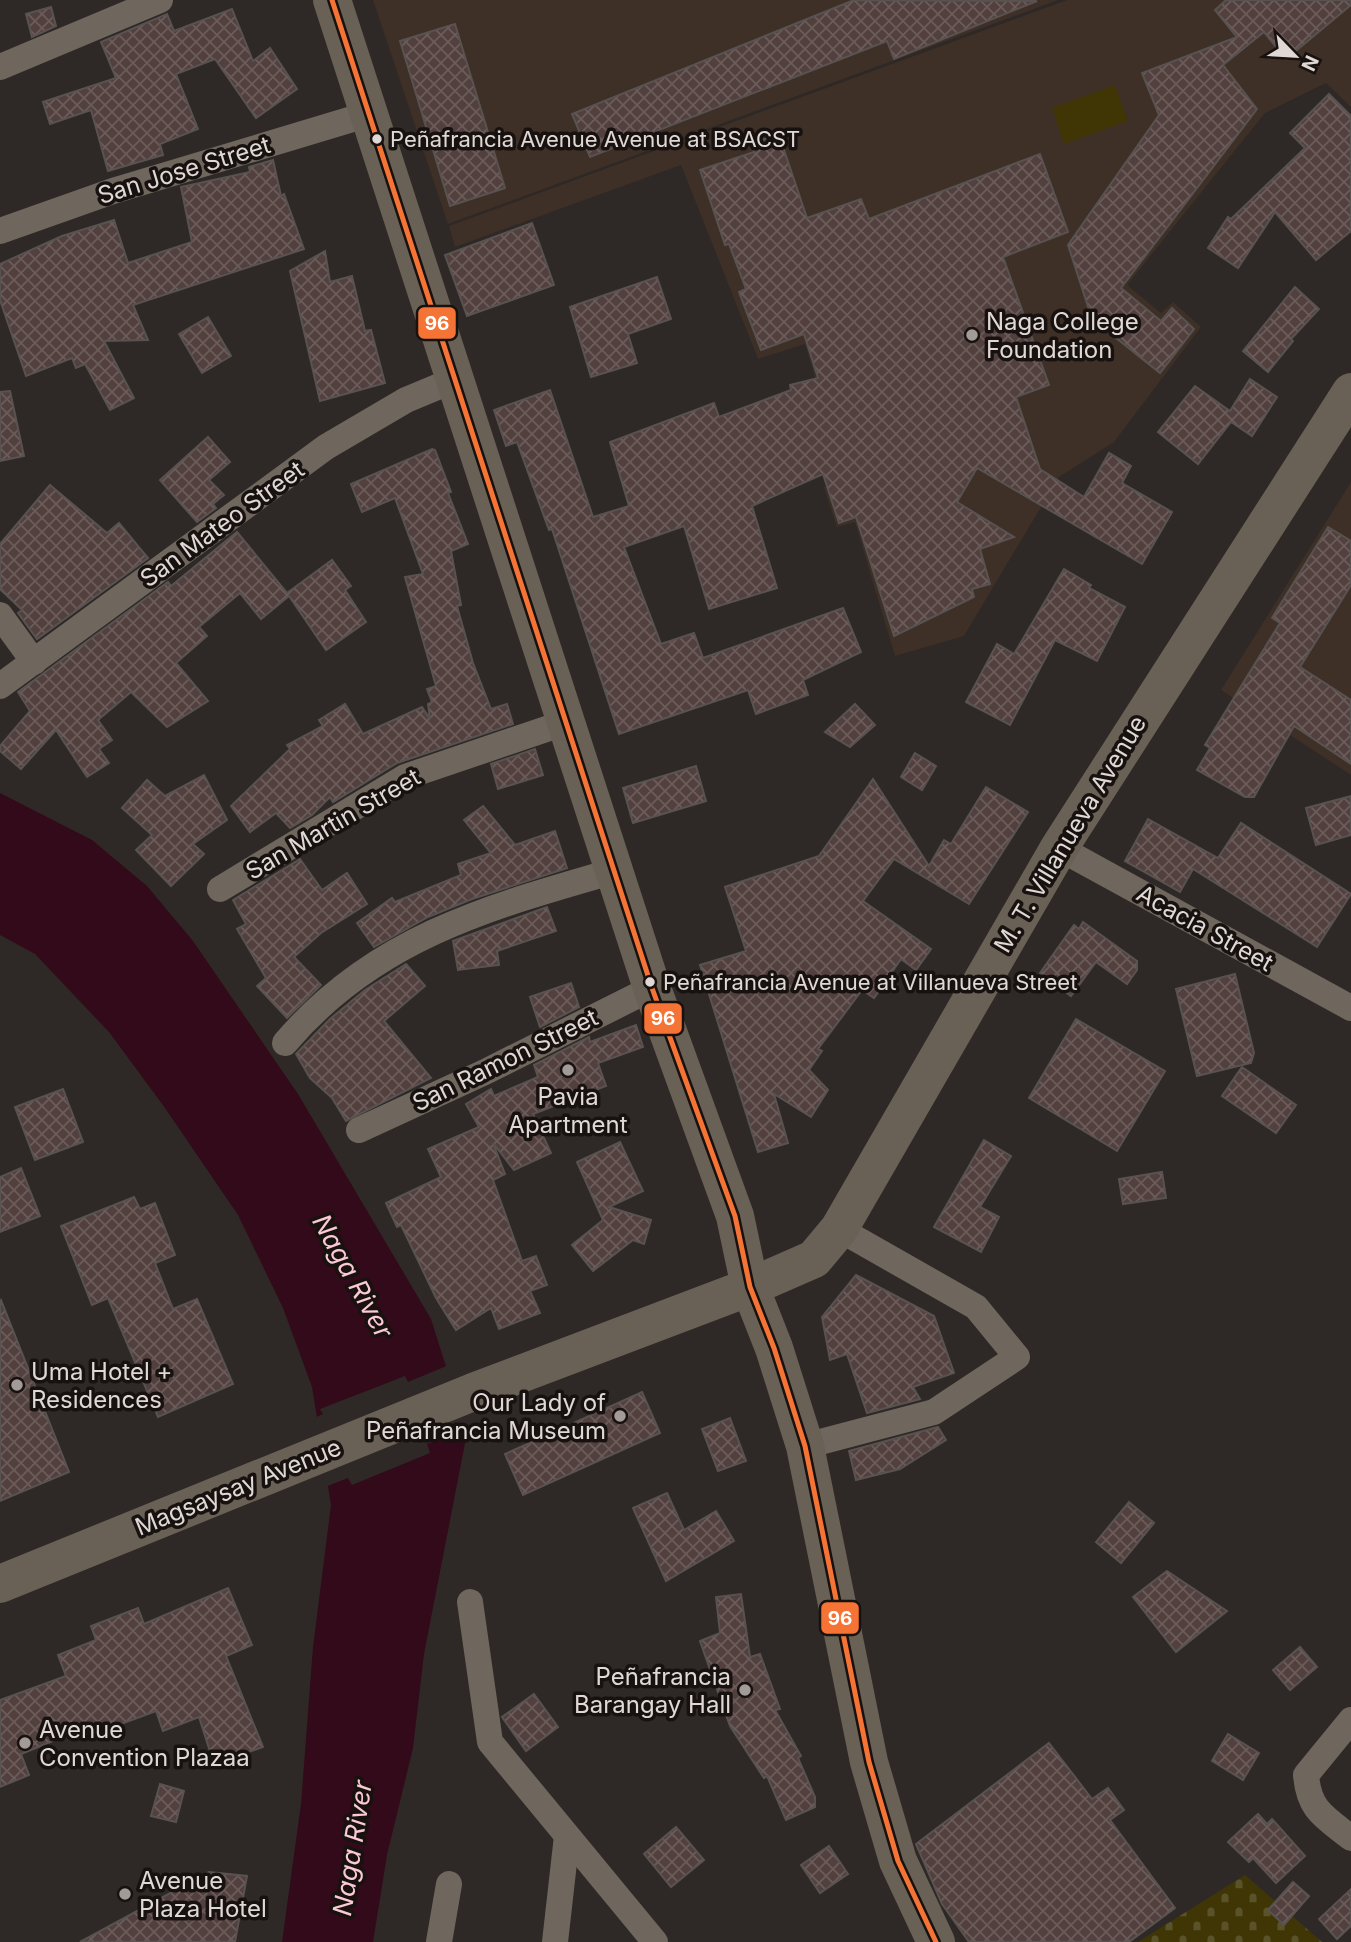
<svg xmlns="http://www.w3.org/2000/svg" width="1351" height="1942" font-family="Inter,sans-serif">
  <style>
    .built { fill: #3e2f27 }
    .cemetery { fill: url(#cemetery-stones) }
    .pitch { fill: #3f3505 }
    .water { fill: #330a1a }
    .pier { fill: #2e2926 }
    .building { fill: url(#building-cross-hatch); stroke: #585351; stroke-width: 2 }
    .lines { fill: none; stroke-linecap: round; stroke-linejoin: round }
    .minor { stroke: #6f675d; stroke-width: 26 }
    .secondary { stroke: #696056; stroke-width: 38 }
    .bus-1-casing { stroke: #17120f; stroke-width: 10 }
    .bus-1 { stroke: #f57335; stroke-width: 5 }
    .bus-dot { fill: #e0d8d5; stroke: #17120f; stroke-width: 2.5 }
    .poi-dot { fill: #a29b98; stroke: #17120f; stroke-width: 2.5 }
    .labels { text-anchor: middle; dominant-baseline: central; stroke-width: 7; stroke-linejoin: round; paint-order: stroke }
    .bus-label { font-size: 22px; fill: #e0d8d5; stroke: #17120f; text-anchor: start }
    .street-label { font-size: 24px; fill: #e0d8d5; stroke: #17120f }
    .poi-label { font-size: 24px; fill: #e0d8d5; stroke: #17120f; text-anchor: start }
    .water-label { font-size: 26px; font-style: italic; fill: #fbc8d5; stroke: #17120f }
    .line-badge { stroke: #17120f; stroke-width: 2.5 }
    .badge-label { font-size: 19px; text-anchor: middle; font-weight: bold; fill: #fff }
  </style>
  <defs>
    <pattern id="cemetery-stones" width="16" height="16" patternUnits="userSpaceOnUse" patternTransform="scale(1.75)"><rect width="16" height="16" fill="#3f3505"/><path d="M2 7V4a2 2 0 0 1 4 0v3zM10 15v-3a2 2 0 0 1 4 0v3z" fill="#5a5229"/></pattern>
    <pattern id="building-cross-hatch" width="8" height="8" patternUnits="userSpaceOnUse" patternTransform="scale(1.75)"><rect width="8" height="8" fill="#52403e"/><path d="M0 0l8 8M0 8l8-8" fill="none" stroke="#6b5b59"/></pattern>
  </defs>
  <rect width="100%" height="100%" fill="#2e2926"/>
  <g class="built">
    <polygon points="373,0 1058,0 448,224"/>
    <polygon points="1067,0 1351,0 1351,107 1326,83 1265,113 1127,285 1161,313 1173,302 1201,327 1114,442 1059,477 964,636 895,656 855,522 837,527 824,487 846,480 805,344 758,359 681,165 455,247 449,226"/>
    <polygon points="1351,482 1351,775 1221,690"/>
  </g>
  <polygon class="cemetery" points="1245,1875 1322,1942 1138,1942"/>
  <polygon class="pitch" points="1115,85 1128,121 1064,144 1052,108"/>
  <polygon class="water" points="0,793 92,840 147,886 193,941 298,1094 431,1319 467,1433 424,1654 413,1748 387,1855 373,1942 282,1942 301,1804 313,1647 331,1505 312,1387 283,1308 238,1215 165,1108 109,1032 35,954 0,935"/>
  <polygon class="pier" points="449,1365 469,1428 427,1444 430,1453 352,1485 348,1478 325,1487 314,1418 323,1414 320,1409 405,1376 408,1382"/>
  <g class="building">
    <polygon points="854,0 1037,1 894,59 887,41 590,157 572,114"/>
    <polygon points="1226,0 1351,0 1351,5 1286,59 1264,32 1223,65 1257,109 1121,288 1161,321 1172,308 1194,329 1160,373 1092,319 1068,245 1159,115 1142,73 1237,37 1215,10"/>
    <polygon points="51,7 56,26 32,37 26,14"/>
    <polygon points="232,9 253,61 270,48 297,89 256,118 215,59 176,74 198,129 160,144 163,155 108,171 91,110 50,124 43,102 116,78 101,42 167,14 174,31"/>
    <polygon points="455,24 505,188 450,206 400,41"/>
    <polygon points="1329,94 1351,116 1351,231 1316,260 1275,212 1238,268 1208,248 1228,217 1231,219 1305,148 1290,133"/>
    <polygon points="779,135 807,218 861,199 869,219 1040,154 1068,232 1003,257 1049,385 1016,397 1040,469 1084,497 1109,453 1131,466 1122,483 1172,512 1142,564 977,468 957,502 1014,537 980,549 990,584 972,589 974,597 894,636 856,517 839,523 823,474 752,506 777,588 709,609 684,526 624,547 661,644 694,633 703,658 843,608 861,652 803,680 808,695 756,714 748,690 619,734 552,529 549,530 517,442 506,446 494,410 550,390 593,517 629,506 610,442 714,403 719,417 791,390 790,385 818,378 804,334 761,350 739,292 746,289 729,244 725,245 700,170 754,152 751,143"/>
    <polygon points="273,160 281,196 284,194 304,249 133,305 148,340 104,341 134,398 110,410 85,364 76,368 72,358 26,376 0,300 0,264 62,236 114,220 128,263 192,242 181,187 250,172 249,167"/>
    <polygon points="532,223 554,285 467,316 445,255"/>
    <polygon points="325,251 330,282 352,276 365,331 371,330 385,383 320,401 290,271"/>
    <polygon points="657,277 671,319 628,334 637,363 591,377 570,307"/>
    <polygon points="1295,287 1319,309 1291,339 1293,341 1268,372 1243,351"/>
    <polygon points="208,317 231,356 202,373 179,334"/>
    <polygon points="1250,379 1277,397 1252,436 1231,422 1198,464 1158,432 1195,386 1230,411"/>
    <polygon points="10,391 24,456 0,461 0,392"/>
    <polygon points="208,437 230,462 209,480 224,495 213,504 216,508 197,522 160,480"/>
    <polygon points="432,449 435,450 451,492 448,493 468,544 451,551 461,605 457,606 473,663 491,709 507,704 513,724 397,763 333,802 330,797 312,815 290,828 276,813 250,832 231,806 290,749 287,745 323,726 319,720 345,704 363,734 422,707 430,719 428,704 432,702 427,689 436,686 405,577 423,574 395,498 362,512 351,484"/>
    <polygon points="50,485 107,533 119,523 148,558 37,639 18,613 22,610 0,589 0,544"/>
    <polygon points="1328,527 1351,541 1351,585 1300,667 1351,700 1351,764 1294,726 1254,797 1245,797 1197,770 1210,748 1205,745 1280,623 1272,618"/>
    <polygon points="237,532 287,593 332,560 351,586 345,590 366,622 326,650 289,596 261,619 240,593 199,627 207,636 176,663 208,701 167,727 131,692 98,720 112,740 99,749 109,763 87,777 56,730 21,769 0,751 0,746 30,711 18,692 168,582 171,586"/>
    <polygon points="1064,569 1091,585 1089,588 1125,607 1097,661 1055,640 1010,725 966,702 997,644 1014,654"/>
    <polygon points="855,704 875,725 850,747 825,732"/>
    <polygon points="535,749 543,775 498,789 491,764"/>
    <polygon points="915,753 936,766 922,790 901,777"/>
    <polygon points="696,766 706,801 633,823 623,788"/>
    <polygon points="204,775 227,820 193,844 204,854 171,886 136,850 152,835 122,808 147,780 165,796"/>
    <polygon points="873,779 929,866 944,840 951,844 986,787 1028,812 969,904 894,859 863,901 931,949 916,970 901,959 874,998 862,990 818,1049 822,1051 809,1070 828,1090 811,1117 774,1094 788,1143 758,1152 700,965 746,951 725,887 819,856"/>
    <polygon points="1351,796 1351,835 1316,845 1306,808"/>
    <polygon points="483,806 515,845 555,831 567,868 472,899 428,917 374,947 357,923 392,898 395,902 461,875 458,864 491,853 464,820"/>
    <polygon points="1148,819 1218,858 1241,823 1351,894 1317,947 1193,869 1180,892 1125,861"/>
    <polygon points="300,859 322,890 347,873 367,904 321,933 294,957 321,985 287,1018 257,986 266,978 237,929 246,924 233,900"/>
    <polygon points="547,907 556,931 497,951 499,965 458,970 453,941"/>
    <polygon points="1083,922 1137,961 1137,970 1127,984 1096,962 1071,996 1040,973 1074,925 1079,929"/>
    <polygon points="406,964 425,986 384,1021 431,1078 346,1121 332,1098 310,1078 296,1054 330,1019 365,990"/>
    <polygon points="1235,974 1254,1053 1251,1063 1197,1076 1176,989"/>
    <polygon points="571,983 579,1007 540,1027 530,997"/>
    <polygon points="1076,1019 1165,1071 1117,1151 1029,1098"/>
    <polygon points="636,1025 643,1047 598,1063 606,1086 533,1114 551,1153 514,1170 493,1143 505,1174 493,1180 522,1261 536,1256 547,1285 530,1291 540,1313 499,1329 491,1308 456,1330 436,1298 401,1225 397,1227 386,1203 441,1177 428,1149 479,1127 466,1104 491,1089 494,1096 538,1077 534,1065 589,1037 590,1042"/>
    <polygon points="1242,1067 1296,1105 1276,1133 1222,1096"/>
    <polygon points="63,1089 83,1142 35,1160 15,1107"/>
    <polygon points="984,1140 1011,1156 980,1207 999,1217 981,1252 934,1227"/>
    <polygon points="620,1142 643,1191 609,1207 651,1220 644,1244 633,1240 593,1271 572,1245 603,1220 577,1162"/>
    <polygon points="21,1168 40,1216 0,1232 0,1177"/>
    <polygon points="1162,1172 1166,1198 1123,1204 1119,1179"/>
    <polygon points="134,1197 140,1209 155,1203 175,1255 155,1263 173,1309 197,1299 233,1384 158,1417 108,1298 92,1305 61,1226"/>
    <polygon points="856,1275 934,1316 954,1373 913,1387 920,1399 867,1413 847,1354 830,1360 822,1317"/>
    <polygon points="1,1300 69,1472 0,1501 0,1301"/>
    <polygon points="642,1392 660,1433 523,1495 505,1454"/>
    <polygon points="730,1418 746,1461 718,1471 702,1429"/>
    <polygon points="938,1427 946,1440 900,1469 856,1480 849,1451"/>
    <polygon points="667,1493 684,1530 716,1511 734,1541 666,1581 633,1508"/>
    <polygon points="1129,1502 1154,1523 1121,1563 1096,1542"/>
    <polygon points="1167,1571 1227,1611 1176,1652 1133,1597"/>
    <polygon points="228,1588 252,1645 226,1656 263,1747 214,1764 199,1717 163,1731 156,1711 102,1731 99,1722 21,1754 29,1775 0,1787 0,1700 66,1676 58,1655 96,1640 91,1626 138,1608 144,1624"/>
    <polygon points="741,1594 750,1657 760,1654 780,1709 775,1710 801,1756 798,1758 815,1797 815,1807 786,1820 767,1776 764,1778 730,1726 700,1641 720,1633 716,1597"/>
    <polygon points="1300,1647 1317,1667 1290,1690 1273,1670"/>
    <polygon points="534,1694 558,1727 526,1751 502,1717"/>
    <polygon points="1228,1734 1259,1753 1243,1780 1212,1761"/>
    <polygon points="1049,1743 1092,1799 1108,1788 1124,1810 1110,1820 1175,1908 1129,1942 969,1942 942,1904 916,1844"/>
    <polygon points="160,1784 184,1791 176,1822 151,1816"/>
    <polygon points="1258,1814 1267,1824 1272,1819 1305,1856 1276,1883 1253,1858 1249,1862 1228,1842"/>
    <polygon points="676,1827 704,1860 671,1887 644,1854"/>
    <polygon points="829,1846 848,1874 820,1893 801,1865"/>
    <polygon points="209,1872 247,1876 235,1942 80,1942"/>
    <polygon points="1293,1882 1309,1896 1284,1925 1268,1910"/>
    <polygon points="1351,1889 1351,1926 1337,1939 1319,1919"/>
  </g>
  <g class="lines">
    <g class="minor">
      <polyline points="0,67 160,0"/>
      <polyline points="0,231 113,191 369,114"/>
      <polyline points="0,615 34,662"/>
      <polyline points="0,686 326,447 406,400 454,380"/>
      <polyline points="1059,848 1351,1008"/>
      <polyline points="220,889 405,777 567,722"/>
      <path d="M285 1043C373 939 488 907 614 871"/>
      <polyline points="359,1130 485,1072 652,988"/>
      <polyline points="805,1446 934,1412 1017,1357 976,1307 839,1229"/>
      <polyline points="470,1602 490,1742 655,1942"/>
      <path d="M1351 1720 1306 1775C1309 1811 1325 1817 1351 1838"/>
      <polyline points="439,1942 449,1884"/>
      <polyline points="555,1942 567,1836"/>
    </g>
    <g class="secondary">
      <polyline points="332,0 652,988 735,1216 750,1287 774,1348 805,1446 869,1762 898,1861 936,1942"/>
      <polyline points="0,1584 473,1392 750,1287 814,1259 839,1229 1059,848 1351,392"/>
    </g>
    <defs>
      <polyline id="bus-1" points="332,0 652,988 735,1216 750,1287 774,1348 805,1446 869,1762 898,1861 936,1942"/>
    </defs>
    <use href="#bus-1" class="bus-1-casing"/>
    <use href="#bus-1" class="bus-1"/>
  </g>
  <g class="bus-dot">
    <circle cx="377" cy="139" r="6"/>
    <circle cx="650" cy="982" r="6"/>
  </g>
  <g class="poi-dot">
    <circle cx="972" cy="335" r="7"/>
    <circle cx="568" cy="1070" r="7"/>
    <circle cx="17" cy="1385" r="7"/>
    <circle cx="620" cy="1416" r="7"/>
    <circle cx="745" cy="1690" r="7"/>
    <circle cx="25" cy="1743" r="7"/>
    <circle cx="125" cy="1894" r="7"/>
  </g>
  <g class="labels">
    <g class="bus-label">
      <text x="390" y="139">Peñafrancia Avenue Avenue at BSACST</text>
      <text x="663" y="982">Peñafrancia Avenue at Villanueva Street</text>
    </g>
    <g class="street-label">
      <text transform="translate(184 170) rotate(-17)">San Jose Street</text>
      <text transform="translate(222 524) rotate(-36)">San Mateo Street</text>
      <text transform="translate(333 824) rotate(-30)">San Martin Street</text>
      <text transform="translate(1070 834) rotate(-59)">M. T. Villanueva Avenue</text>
      <text transform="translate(1205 928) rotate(29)">Acacia Street</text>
      <text transform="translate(505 1060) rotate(-26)">San Ramon Street</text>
      <text transform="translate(238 1487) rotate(-22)">Magsaysay Avenue</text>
    </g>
    <g class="poi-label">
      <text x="986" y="321">Naga College<tspan x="986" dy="28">Foundation</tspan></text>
      <text x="568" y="1096" text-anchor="middle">Pavia<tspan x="568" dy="28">Apartment</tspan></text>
      <text x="31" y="1371">Uma Hotel +<tspan x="31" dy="28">Residences</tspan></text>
      <text x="606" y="1402" text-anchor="end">Our Lady of<tspan x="606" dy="28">Peñafrancia Museum</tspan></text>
      <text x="731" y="1676" text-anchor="end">Peñafrancia<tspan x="731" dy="28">Barangay Hall</tspan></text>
      <text x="39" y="1729">Avenue<tspan x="39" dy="28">Convention Plazaa</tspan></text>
      <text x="139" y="1880">Avenue<tspan x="139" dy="28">Plaza Hotel</tspan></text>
    </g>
    <g class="water-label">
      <text transform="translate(353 1276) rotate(61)">Naga River</text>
      <text transform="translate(352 1848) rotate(-81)">Naga River</text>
    </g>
  </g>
  <g class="line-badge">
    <rect x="417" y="306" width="40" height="34" rx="7" fill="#f57335"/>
    <rect x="643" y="1002" width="40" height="33" rx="7" fill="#f57335"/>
    <rect x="820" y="1601" width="40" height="34" rx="7" fill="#f57335"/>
  </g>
  <g class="badge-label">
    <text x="437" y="330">96</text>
    <text x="663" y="1025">96</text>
    <text x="840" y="1625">96</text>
  </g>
  <g transform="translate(1295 56) rotate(115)" stroke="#17120f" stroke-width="5" paint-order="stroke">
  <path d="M0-5L12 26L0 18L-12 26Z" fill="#e0d8d5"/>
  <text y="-10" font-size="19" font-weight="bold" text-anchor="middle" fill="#e0d8d5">N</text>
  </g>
</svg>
